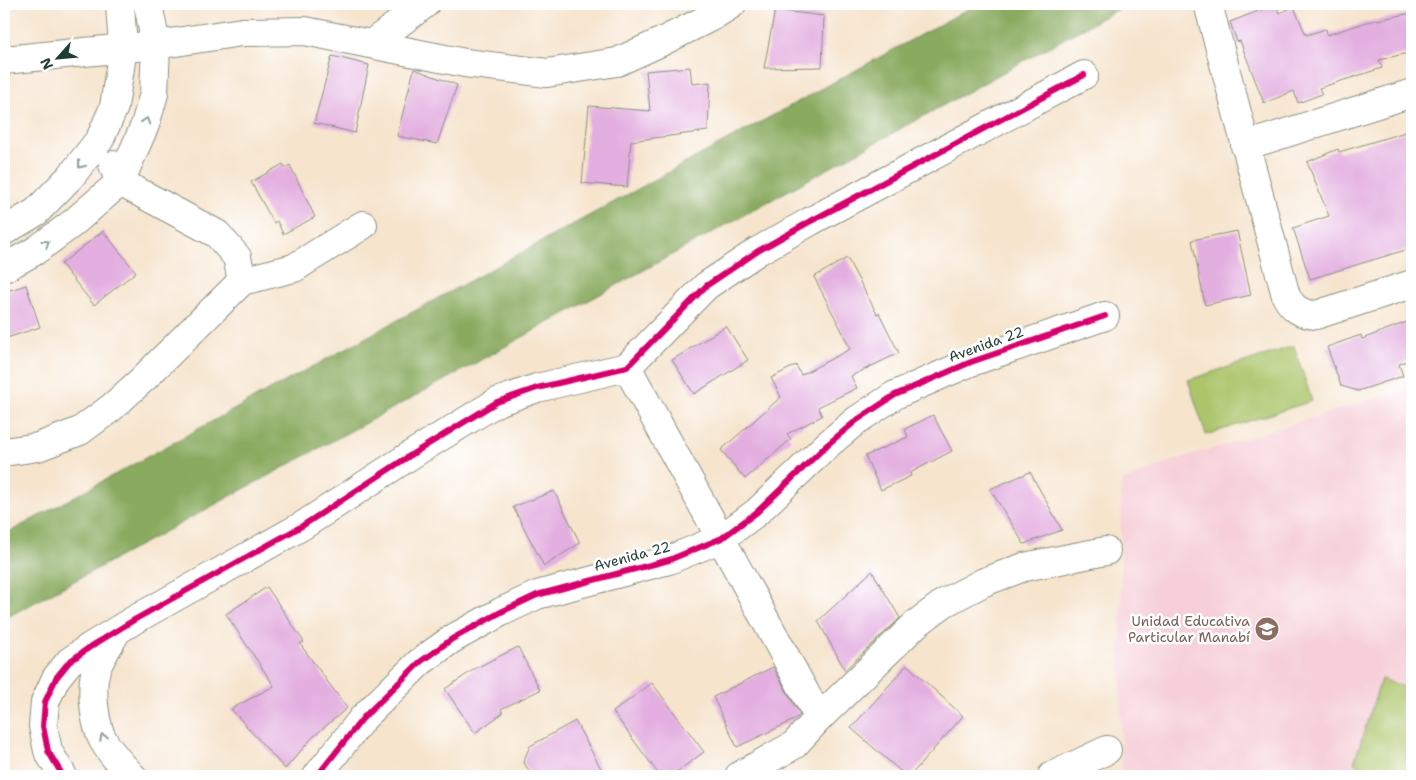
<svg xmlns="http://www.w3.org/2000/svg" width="1416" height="780" font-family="'Shantell Sans',sans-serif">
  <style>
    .built { fill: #f6cfd8 }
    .green { fill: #acc56b; stroke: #668150 }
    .forest { fill: #89aa5f; stroke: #54744a }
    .building { fill: #e3afe0 }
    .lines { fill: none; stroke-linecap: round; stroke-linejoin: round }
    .minor-casing { stroke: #8a9080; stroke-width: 30 }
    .minor { stroke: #fff; stroke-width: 28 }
    .cycleway-casing { stroke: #fff; stroke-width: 9 }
    .cycleway { stroke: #d6006c; stroke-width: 6 }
    .oneway { stroke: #8f9e9a }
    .labels { text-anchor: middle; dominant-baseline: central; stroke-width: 5; stroke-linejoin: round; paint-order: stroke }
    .street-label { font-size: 14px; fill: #1f3d34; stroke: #fff }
    .education-label { font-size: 14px; fill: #785e54; stroke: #fff; text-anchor: end }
  </style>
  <rect width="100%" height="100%" fill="#fff"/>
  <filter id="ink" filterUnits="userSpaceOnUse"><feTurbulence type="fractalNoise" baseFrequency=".02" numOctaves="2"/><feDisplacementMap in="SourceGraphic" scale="10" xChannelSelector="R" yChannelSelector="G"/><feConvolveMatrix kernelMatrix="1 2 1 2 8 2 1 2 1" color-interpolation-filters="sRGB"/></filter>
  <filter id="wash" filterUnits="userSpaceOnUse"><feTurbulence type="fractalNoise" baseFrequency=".0096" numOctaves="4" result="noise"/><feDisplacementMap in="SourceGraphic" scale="20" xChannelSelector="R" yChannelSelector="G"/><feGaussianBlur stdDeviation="1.12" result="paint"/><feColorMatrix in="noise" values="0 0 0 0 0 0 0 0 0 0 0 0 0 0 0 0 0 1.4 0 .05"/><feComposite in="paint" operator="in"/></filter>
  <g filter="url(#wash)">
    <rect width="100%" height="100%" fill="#f6e4cd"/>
    <polygon class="built" points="1412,387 1412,776 1121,776 1121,482 1166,463"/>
    <g class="green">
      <polygon points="1294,346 1312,401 1206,435 1188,380"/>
      <polygon points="1381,679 1412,690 1412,776 1394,776 1354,763"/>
    </g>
    <polygon class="forest" points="977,4 1118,4 1118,9 430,388 4,619 4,535"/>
    <g id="blocks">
      <g class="building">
        <polygon points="1276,4 1279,13 1294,7 1306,35 1326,29 1327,35 1367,22 1412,13 1412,52 1379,60 1382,68 1319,88 1322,94 1298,103 1294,91 1264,103 1240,41 1237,42 1230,22"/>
        <polygon points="775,10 824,16 822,67 764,68"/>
        <polygon points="332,56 369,65 355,133 314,123"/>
        <polygon points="690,67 692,84 710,82 708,131 631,141 627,187 582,183 589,106 650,111 646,71"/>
        <polygon points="414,69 457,85 437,144 397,136"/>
        <polygon points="1412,130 1412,248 1310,279 1293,228 1329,216 1307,162 1338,149 1339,152"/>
        <polygon points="283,164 285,168 290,165 315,217 283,234 277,221 274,223 251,182"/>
        <polygon points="103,231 136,272 94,305 61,264"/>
        <polygon points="1237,231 1251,295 1205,305 1192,240"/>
        <polygon points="847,258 877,314 879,313 899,353 851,376 857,388 818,407 822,416 787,434 791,439 745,479 721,450 781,397 771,378 796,365 801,375 850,349 842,331 814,277"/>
        <polygon points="26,285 40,327 4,339 4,292"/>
        <polygon points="1412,320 1412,359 1399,364 1403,376 1358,391 1341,386 1327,347 1361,335 1362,339"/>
        <polygon points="726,326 748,360 694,394 672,360"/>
        <polygon points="933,415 952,451 910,473 911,476 881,490 865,456 908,437 905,429"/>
        <polygon points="1030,472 1062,530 1024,544 990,489"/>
        <polygon points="554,491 580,543 544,566 513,507"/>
        <polygon points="872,571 900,618 845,670 818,621"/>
        <polygon points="267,587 304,642 300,644 347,708 313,737 285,769 231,709 274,686 226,614"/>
        <polygon points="518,647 540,690 501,709 503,713 475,733 445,689 476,668"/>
        <polygon points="907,665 963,716 910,776 906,776 851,728"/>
        <polygon points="773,667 800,715 792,721 737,747 713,697"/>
        <polygon points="652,683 704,752 671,776 660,776 613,712"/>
        <polygon points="575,721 605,776 533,776 523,762 530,746"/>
      </g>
    </g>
  </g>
  <g filter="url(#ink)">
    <use href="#blocks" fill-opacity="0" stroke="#8a9080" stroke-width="1"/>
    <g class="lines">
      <defs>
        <g id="minor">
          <path d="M1208 4 1286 296C1293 309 1301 314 1316 315L1412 284"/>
          <polyline points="371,44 425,4"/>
          <polyline points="4,60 156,45 242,32 305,31 465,63 547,73 617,62 661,42 713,16 732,4"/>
          <polyline points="1245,146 1412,93"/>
          <polyline points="113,165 120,182 217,234 237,257 242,281"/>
          <polyline points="4,231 36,212 71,176 100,139 114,107 123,48 120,4"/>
          <polyline points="4,268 35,251 73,223 120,182 145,125 154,94 156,45 148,4"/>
          <polyline points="627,367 819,718"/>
          <polyline points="4,452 38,447 80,431 111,408 143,379 242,281 294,268 363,225"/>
          <path d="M116 632C110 644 102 655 97 667 90 684 94 719 101 736 108 751 121 764 132 776"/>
          <polyline points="63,776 48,751 43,726 45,702 56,678 69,662 90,647 134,620 302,526 414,453 497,402 537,388 627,367 706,286 758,251 811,221 1084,75"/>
          <polyline points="317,776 363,718 420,662 452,639 501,612 537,595 669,560 722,538 757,512 827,445 857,420 895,395 971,362 1105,316"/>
          <polyline points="739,776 794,745 819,718 916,624 944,603 984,582 1024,567 1106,551"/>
          <polyline points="1052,776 1107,750"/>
        </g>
      </defs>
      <use href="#minor" class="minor-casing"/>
      <use href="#minor" class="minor"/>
      <defs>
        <g id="cycleway">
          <polyline points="63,776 48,751 43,726 45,702 56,678 69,662 90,647 134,620 302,526 414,453 497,402 537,388 627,367 706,286 758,251 811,221 1084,75"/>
          <polyline points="317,776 363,718 420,662 452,639 501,612 537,595 669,560 722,538 757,512 827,445 857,420 895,395 971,362 1105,316"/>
        </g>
      </defs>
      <use href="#cycleway" class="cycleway-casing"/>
      <use href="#cycleway" class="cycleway"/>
    </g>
    <defs><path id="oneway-chevron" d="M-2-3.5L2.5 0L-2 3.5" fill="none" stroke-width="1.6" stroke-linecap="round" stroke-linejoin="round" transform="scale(1.25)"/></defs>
    <g class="oneway">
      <use href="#oneway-chevron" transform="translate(146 121) rotate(-73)"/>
      <use href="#oneway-chevron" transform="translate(81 165) rotate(128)"/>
      <use href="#oneway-chevron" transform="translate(46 243) rotate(-36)"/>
      <use href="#oneway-chevron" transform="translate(103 737) rotate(-116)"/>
    </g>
  </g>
  <defs>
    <symbol id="school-disc" viewBox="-11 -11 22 22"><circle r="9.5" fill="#8d6e63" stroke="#fff"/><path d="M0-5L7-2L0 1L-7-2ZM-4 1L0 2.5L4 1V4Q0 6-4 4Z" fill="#fff"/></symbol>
  </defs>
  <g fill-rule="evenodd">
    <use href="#school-disc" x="1253" y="615" width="28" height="28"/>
  </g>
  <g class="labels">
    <g class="street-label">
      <text transform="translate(986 344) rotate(-20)">Avenida 22</text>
      <text transform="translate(632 556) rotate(-15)">Avenida 22</text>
    </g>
    <g class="education-label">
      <text x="1250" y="621">Unidad Educativa<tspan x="1250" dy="16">Particular Manabí</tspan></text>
    </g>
  </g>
  <rect width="1416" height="780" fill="none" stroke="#fff" stroke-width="20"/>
  <g transform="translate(58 58) rotate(243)" stroke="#ffffff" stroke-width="4" paint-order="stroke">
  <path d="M0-4L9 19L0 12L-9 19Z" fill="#1f3d34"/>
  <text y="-8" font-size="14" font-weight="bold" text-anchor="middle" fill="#1f3d34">N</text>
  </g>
</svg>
